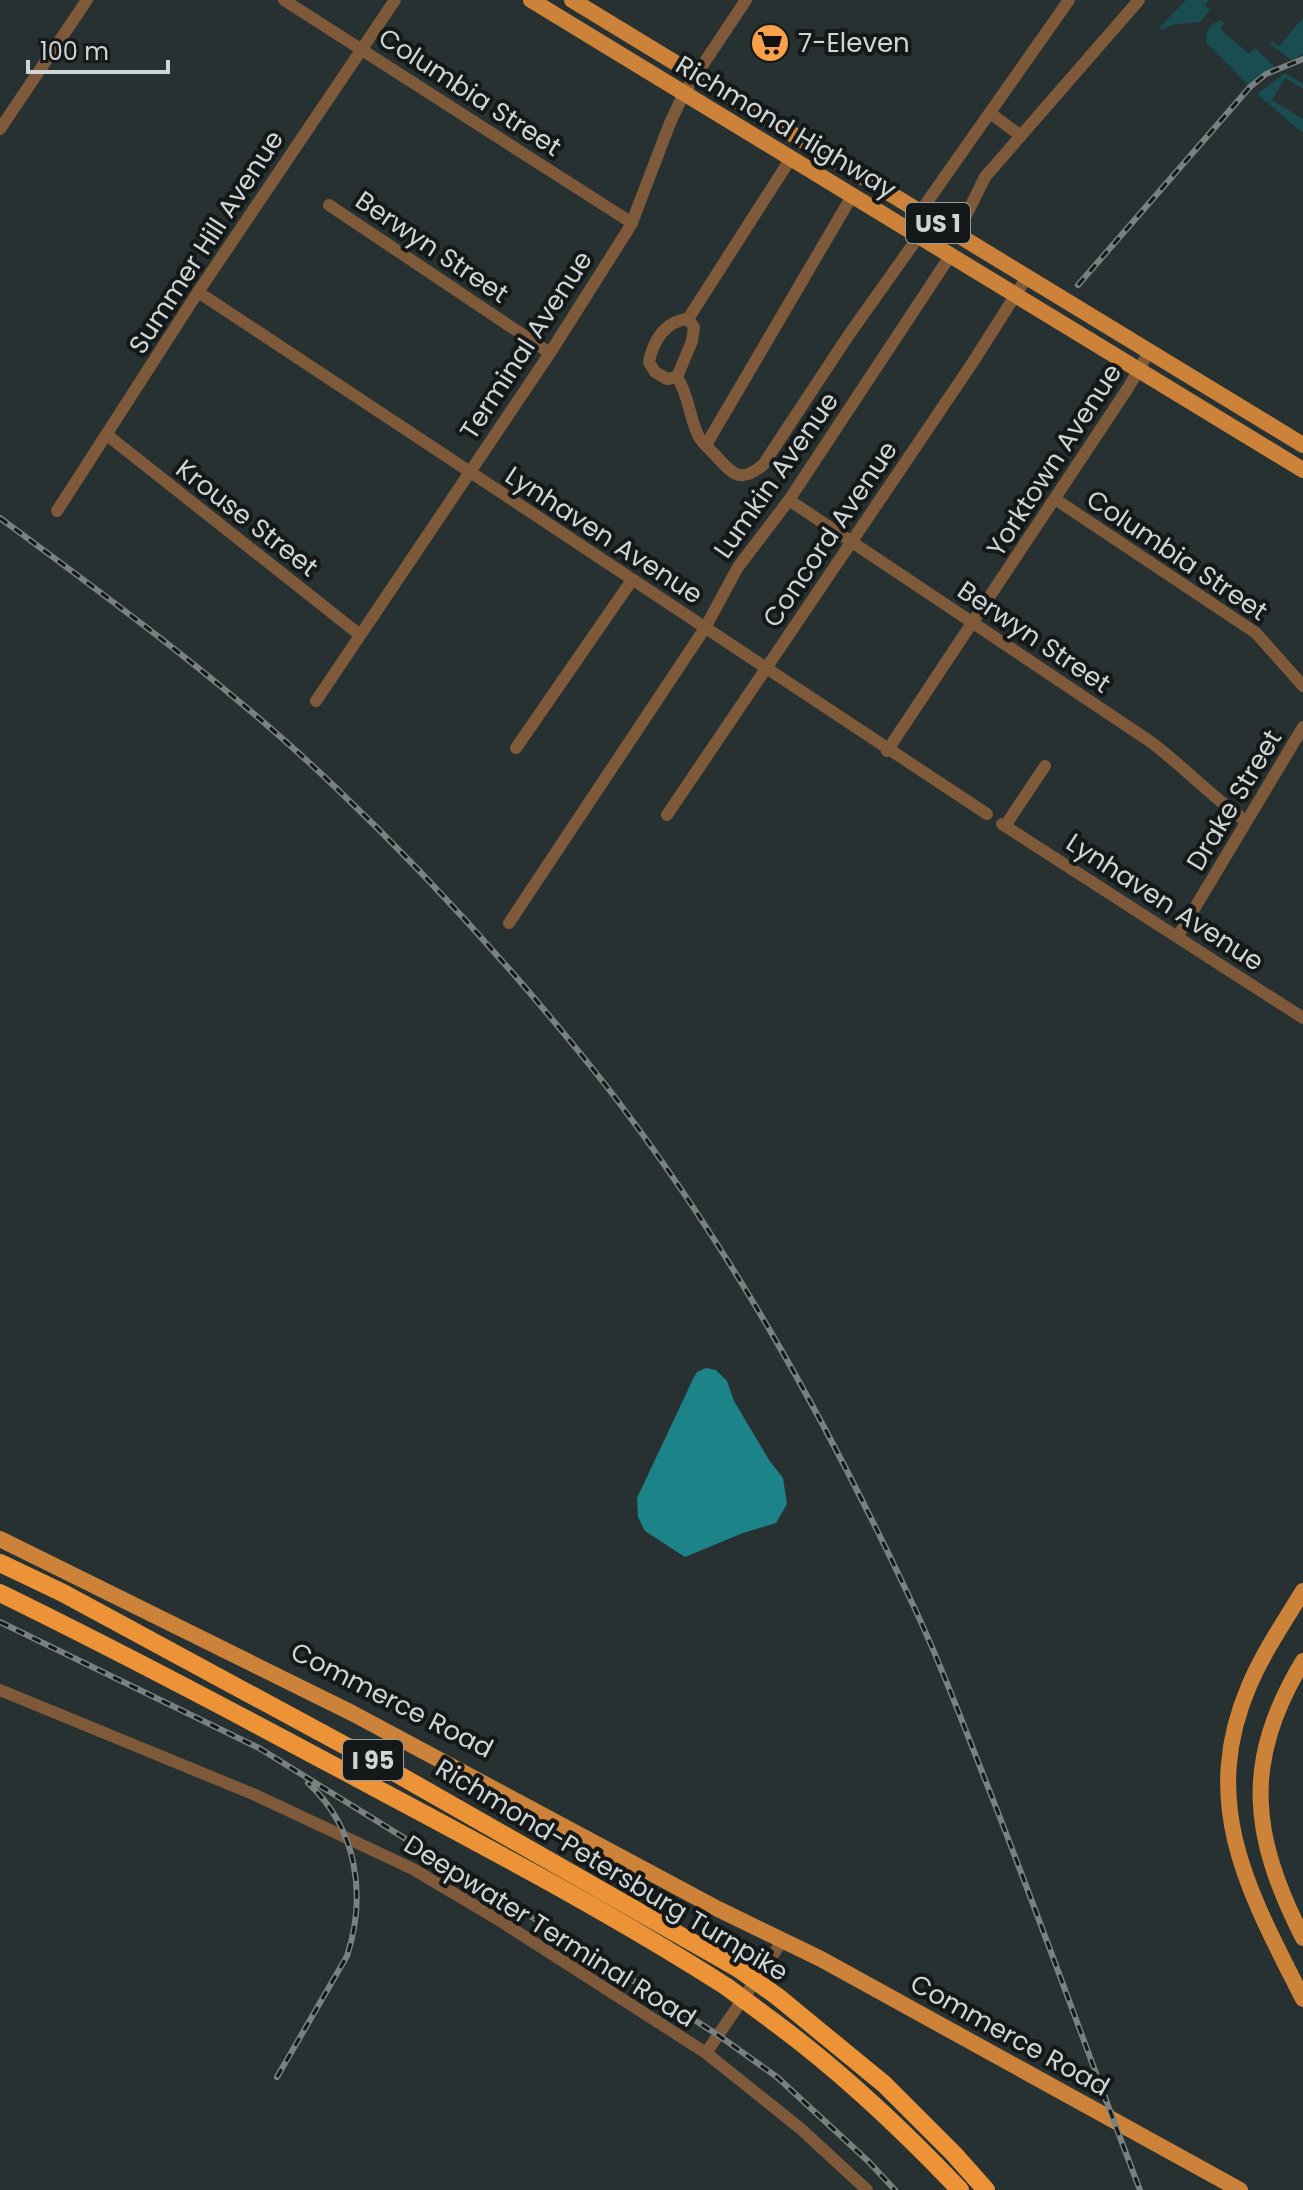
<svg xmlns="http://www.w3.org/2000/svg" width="1303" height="2190" font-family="Poppins,sans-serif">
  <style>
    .green { fill: #194d51 }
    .water { fill: #1c8388 }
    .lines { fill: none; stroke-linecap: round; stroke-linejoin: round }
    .minor { stroke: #7e5a3a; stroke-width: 12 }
    .major { stroke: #cc8339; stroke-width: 16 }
    .highway { stroke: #eb9336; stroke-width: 18 }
    .rail-casing { stroke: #798181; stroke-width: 6 }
    .rail { stroke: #141818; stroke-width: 3; stroke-dasharray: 9; stroke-linecap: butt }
    .highway-bridge { stroke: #eb9336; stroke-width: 18 }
    .labels { text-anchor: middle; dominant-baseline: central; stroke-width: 8; stroke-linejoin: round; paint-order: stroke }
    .shield { fill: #141818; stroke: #979c9c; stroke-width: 2 }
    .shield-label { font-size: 24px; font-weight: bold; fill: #cfd5d5 }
    .poi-label { font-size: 26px; fill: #cfd5d5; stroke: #141818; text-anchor: start }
    .street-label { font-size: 26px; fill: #cfd5d5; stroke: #141818 }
  </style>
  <rect width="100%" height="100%" fill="#283131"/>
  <g class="green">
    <polygon points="1186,0 1209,0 1205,5 1210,10 1200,22 1171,25 1162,30 1159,28"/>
    <polygon points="1303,18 1303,54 1291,60 1270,44 1272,41 1279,46"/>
    <path d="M1221 20 1224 23 1220 29 1249 54 1255 48 1275 67 1249 86 1207 43C1204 32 1211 23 1221 20Z"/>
    <polygon points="1285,73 1303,84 1303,89 1285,78 1272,100 1303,119 1303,133 1257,94"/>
  </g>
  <polygon class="water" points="706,1368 716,1370 727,1381 734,1401 769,1460 783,1478 787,1504 776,1523 743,1533 685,1557 645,1531 638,1517 637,1498 694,1377 697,1372"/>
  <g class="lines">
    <g class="minor">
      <polyline points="284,0 632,223"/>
      <polyline points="990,113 1021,136"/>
      <polyline points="0,129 87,0"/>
      <polyline points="329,205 550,353"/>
      <polyline points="920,212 1069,0"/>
      <polyline points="957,234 985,177 1139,0"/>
      <polyline points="198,292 987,814"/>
      <polyline points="688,319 791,158"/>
      <path d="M688 319 694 327 692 341 677 377 667 379 655 372 649 362C653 341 665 321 688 319Z"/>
      <path d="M677 377C689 395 689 418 699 437 703 444 711 450 716 456 734 476 741 483 763 465L848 336 919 236"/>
      <polyline points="107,435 360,635"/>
      <polyline points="706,445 852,196"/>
      <polyline points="1055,499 1256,633 1303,686"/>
      <path d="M789 500 1151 742C1184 767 1212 797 1246 821"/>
      <polyline points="57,511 198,292 395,0"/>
      <polyline points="316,701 550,353 631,225 670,123 684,93 746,0"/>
      <polyline points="516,748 632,580"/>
      <polyline points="887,751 1128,388 1149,352"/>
      <polyline points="667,815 973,362 1027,277"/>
      <polyline points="1002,824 1303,1018"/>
      <polyline points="1005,826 1045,766"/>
      <polyline points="509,923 705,628 738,567 789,500 950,256"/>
      <polyline points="1178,936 1303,727"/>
      <polyline points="0,1690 253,1794 413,1869 499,1920 706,2053 801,2129 867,2190"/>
      <polyline points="706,2053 783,1940"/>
    </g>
    <g class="major">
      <polyline points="531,0 1303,470"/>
      <polyline points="572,0 1303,445"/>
      <polyline points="0,1539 352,1713 718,1909 821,1959 1240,2190"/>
      <path d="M1303 1591C1284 1622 1263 1653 1249 1686 1198 1805 1250 1894 1303 1999"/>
      <path d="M1303 1661C1242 1763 1251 1835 1303 1938"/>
    </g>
    <g class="highway">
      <polyline points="0,1563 63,1593 392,1771 739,1969"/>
      <path d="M0 1593C129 1656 256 1724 383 1792 499 1854 616 1916 727 1987"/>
      <polyline points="778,1997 884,2084 954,2154 986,2190"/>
      <path d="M774 2022C842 2072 902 2129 960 2190"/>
    </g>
    <defs>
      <g id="rail">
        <polyline points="1078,285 1250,87 1266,74 1303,59"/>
        <path d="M0 518C114 602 229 686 332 784 430 877 520 977 604 1083 725 1239 822 1413 906 1590 938 1656 963 1724 990 1792 1042 1924 1089 2057 1140 2190"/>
        <polyline points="0,1622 259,1748 582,1948 718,2035 777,2077 869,2162 895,2190"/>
        <path d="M277 2077 347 1956C367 1895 357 1828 308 1783"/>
      </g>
    </defs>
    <use href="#rail" class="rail-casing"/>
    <use href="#rail" class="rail"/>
    <g class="highway-bridge">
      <polyline points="739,1969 778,1997"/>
      <polyline points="727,1987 774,2022"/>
    </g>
  </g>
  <defs>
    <symbol id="supermarket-disc" viewBox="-11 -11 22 22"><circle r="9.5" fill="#f8a14a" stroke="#141818"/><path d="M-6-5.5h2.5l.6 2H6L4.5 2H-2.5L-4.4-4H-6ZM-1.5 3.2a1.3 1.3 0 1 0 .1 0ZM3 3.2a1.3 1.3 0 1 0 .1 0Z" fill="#111"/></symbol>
  </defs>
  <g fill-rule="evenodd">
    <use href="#supermarket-disc" x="748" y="21" width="44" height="44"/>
  </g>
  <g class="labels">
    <g class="shield">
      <rect x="906" y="203" width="64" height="40" rx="6"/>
      <rect x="343" y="1740" width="60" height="40" rx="6"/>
    </g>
    <g class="shield-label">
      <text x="938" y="223">US 1</text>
      <text x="373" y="1760">I 95</text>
    </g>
    <g class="poi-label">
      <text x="798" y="43">7-Eleven</text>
    </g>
    <g class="street-label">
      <text transform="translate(470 92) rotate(33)">Columbia Street</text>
      <text transform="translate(786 127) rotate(31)">Richmond Highway</text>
      <text transform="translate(206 242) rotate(-57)">Summer Hill Avenue</text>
      <text transform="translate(432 247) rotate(34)">Berwyn Street</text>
      <text transform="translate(526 345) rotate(-57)">Terminal Avenue</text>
      <text transform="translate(1054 460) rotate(-57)">Yorktown Avenue</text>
      <text transform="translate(776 475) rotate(-55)">Lumkin Avenue</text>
      <text transform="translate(247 518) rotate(38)">Krouse Street</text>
      <text transform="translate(830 534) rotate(-56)">Concord Avenue</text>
      <text transform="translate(604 535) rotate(33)">Lynhaven Avenue</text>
      <text transform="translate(1177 555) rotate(34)">Columbia Street</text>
      <text transform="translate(1034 637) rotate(34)">Berwyn Street</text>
      <text transform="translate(1234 800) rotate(-59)">Drake Street</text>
      <text transform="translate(1165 902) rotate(33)">Lynhaven Avenue</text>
      <text transform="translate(392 1700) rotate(27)">Commerce Road</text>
      <text transform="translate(612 1870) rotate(31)">Richmond-Petersburg Turnpike</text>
      <text transform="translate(550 1931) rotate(32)">Deepwater Terminal Road</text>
      <text transform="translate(1010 2035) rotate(29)">Commerce Road</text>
    </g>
  </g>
  <path d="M28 60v12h140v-12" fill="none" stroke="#cfd5d5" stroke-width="4"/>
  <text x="40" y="60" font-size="24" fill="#cfd5d5" stroke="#141818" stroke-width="6" paint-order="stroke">100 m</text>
</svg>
